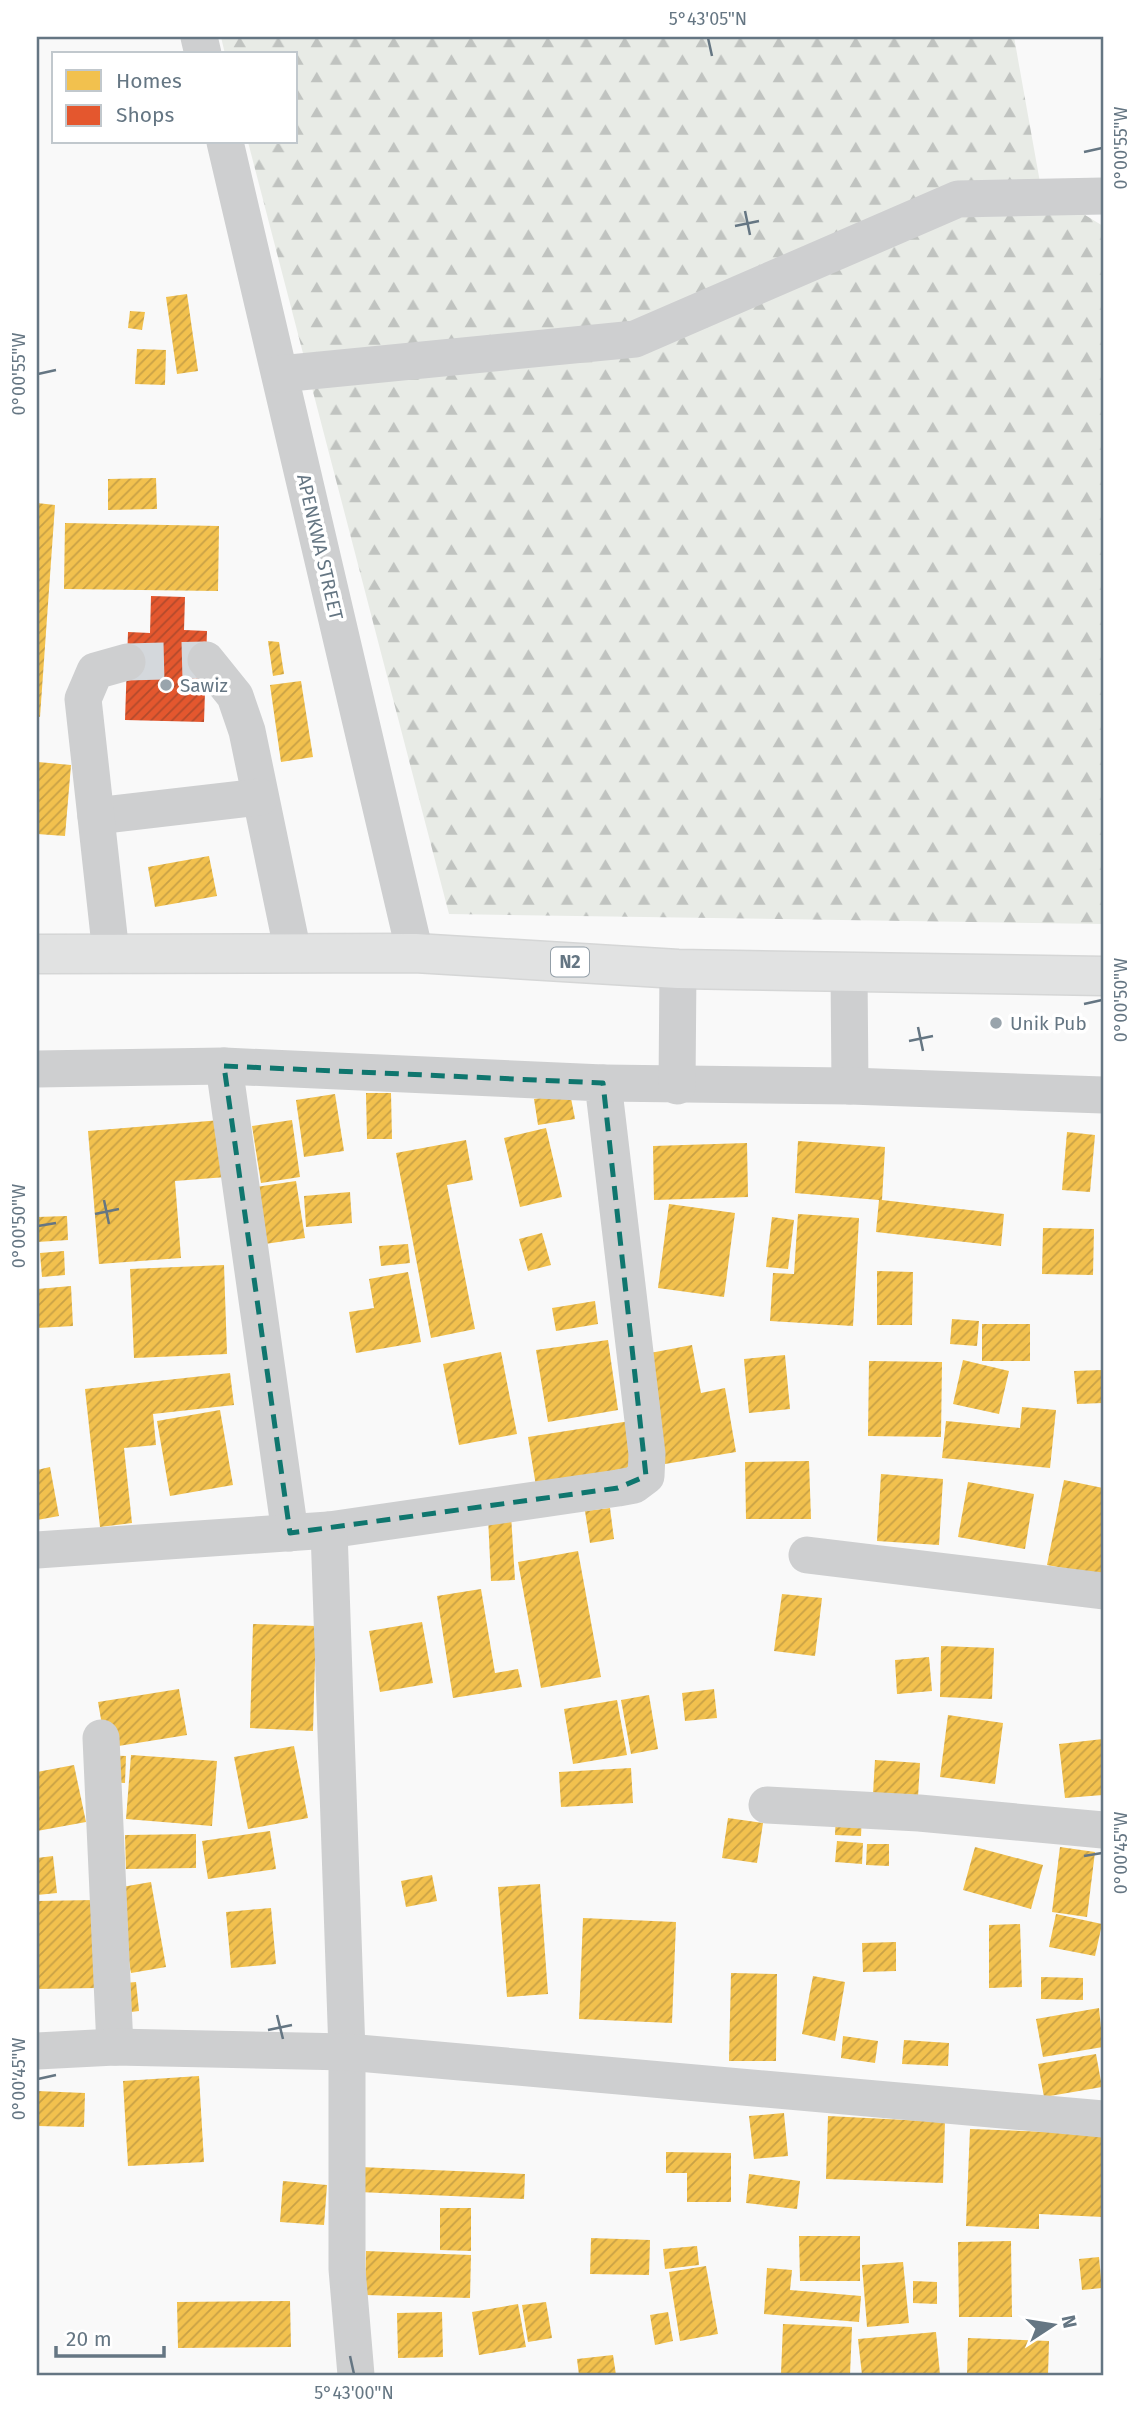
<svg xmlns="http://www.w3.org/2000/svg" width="1140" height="2412" font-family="'Fira Sans',sans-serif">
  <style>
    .forest { fill: url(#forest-firs) }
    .homes { fill: url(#homes-hatch) }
    .shops { fill: url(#shops-hatch) }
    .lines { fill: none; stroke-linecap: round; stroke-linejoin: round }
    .minor-tunnel { stroke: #d4d8dc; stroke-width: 37; stroke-dasharray: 37 18; stroke-linecap: butt }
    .highway-casing { stroke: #d5d6d6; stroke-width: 41 }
    .minor { stroke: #cecfd0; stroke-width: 37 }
    .highway { stroke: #e1e2e2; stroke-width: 38 }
    .marked { fill: none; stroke: #0f766e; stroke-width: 5; stroke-dasharray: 14 9; stroke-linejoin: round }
    .ticks { fill: none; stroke: #657683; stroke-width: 2.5 }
    .poi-dot { fill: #99a4ac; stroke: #fff; stroke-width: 2.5 }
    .labels { text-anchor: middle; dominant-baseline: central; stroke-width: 7; stroke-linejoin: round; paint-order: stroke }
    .shield { fill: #fff; stroke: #939fa8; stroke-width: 2 }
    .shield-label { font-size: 18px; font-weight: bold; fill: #657683 }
    .street-label { font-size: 19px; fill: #657683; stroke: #fff }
    .poi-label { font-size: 19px; fill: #657683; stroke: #fff; text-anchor: start }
    .neatline { fill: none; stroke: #657683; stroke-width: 2.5 }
    .ticks-label { font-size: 18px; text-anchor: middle; fill: #657683 }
  </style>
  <defs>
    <pattern id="forest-firs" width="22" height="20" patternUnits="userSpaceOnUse" patternTransform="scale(1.75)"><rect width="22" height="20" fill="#e8ebe6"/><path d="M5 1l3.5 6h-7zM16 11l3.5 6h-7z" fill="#c0c3c0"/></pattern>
    <pattern id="homes-hatch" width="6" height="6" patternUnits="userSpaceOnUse" patternTransform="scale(1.75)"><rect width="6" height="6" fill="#f2c14e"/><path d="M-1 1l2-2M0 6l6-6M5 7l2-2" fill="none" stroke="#c8a146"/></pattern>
    <pattern id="shops-hatch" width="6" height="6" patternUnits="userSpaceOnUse" patternTransform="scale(1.75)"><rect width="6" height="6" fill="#e4572e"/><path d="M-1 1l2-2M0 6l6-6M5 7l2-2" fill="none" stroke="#b24a2c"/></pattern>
  </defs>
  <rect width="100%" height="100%" fill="#f9f9f9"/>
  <polygon class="forest" points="221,37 1014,37 1041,188 1103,226 1103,924 449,914 248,142 296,142 296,54 225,54"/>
  <g class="homes">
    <polygon points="187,294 198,371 177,374 166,297"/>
    <polygon points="130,311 145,312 142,330 128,328"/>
    <polygon points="137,349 166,350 165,385 135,384"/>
    <polygon points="156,478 157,509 108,510 108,479"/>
    <polygon points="37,503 55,505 40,717 37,716"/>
    <polygon points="65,523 219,526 218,591 64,589"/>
    <polygon points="268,641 279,642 284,674 273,676"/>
    <polygon points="301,681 313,757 281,762 270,685"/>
    <polygon points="38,762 71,765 65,836 37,834"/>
    <polygon points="209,856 217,896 155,907 148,867"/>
    <polygon points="366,1093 391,1093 392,1139 367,1139"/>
    <polygon points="570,1093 575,1119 538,1125 534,1099"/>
    <polygon points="335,1094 344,1151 304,1157 296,1100"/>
    <polygon points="221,1120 226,1177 175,1181 181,1258 99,1264 88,1131"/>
    <polygon points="292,1120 300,1177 261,1183 252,1126"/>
    <polygon points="546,1128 562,1197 520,1207 504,1138"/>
    <polygon points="1067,1132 1095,1135 1090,1192 1062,1190"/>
    <polygon points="466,1140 473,1180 447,1185 475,1329 431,1338 396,1153"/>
    <polygon points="798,1141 885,1147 882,1200 1004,1214 1001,1246 876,1232 879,1200 795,1193"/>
    <polygon points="747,1143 748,1197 654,1200 653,1146"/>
    <polygon points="296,1181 305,1238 265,1244 256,1187"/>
    <polygon points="350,1192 352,1223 306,1227 304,1196"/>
    <polygon points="669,1204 735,1213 724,1297 658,1288"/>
    <polygon points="798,1214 859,1218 853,1326 770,1321 773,1273 794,1274"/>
    <polygon points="67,1216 68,1240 37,1242 37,1217"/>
    <polygon points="772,1217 794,1220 788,1269 766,1267"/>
    <polygon points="1043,1228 1094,1229 1093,1275 1042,1274"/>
    <polygon points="542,1233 551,1265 528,1271 519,1239"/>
    <polygon points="408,1244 410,1263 381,1266 379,1246"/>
    <polygon points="64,1251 65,1275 42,1277 40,1253"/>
    <polygon points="224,1265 227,1354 134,1358 130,1269"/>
    <polygon points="877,1271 913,1272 912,1325 877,1325"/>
    <polygon points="408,1272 421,1342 356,1353 349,1312 374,1308 369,1279"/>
    <polygon points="71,1286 73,1326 37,1328 37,1289"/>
    <polygon points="595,1301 598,1324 556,1331 552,1308"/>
    <polygon points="952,1319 979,1321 977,1346 950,1344"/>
    <rect x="982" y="1324" width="48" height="37"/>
    <polygon points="608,1340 618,1410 548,1422 536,1350"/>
    <polygon points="692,1345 701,1393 725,1388 736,1452 665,1464 645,1354"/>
    <polygon points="501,1352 517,1434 459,1445 443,1364"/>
    <polygon points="785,1355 790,1409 749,1413 744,1359"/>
    <polygon points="963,1360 1009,1371 999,1414 953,1404"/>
    <polygon points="869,1361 942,1362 941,1437 868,1436"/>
    <polygon points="1102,1370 1103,1403 1077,1404 1074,1371"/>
    <polygon points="230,1373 234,1405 153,1414 156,1445 124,1448 132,1523 100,1527 85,1389"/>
    <polygon points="1022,1407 1056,1410 1050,1468 942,1458 946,1421 1020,1428"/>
    <polygon points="220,1410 233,1485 170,1496 157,1421"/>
    <polygon points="630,1421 638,1469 536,1486 528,1437"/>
    <polygon points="809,1461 811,1519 746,1519 745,1462"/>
    <polygon points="50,1467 59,1516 37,1520 37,1470"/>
    <polygon points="881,1474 943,1479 939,1545 877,1541"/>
    <polygon points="1064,1480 1103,1488 1103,1576 1047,1565"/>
    <polygon points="968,1482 1034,1494 1025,1549 958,1537"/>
    <polygon points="610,1508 614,1539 590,1543 585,1511"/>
    <polygon points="511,1515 515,1580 491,1581 488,1517"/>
    <polygon points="578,1551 601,1677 541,1688 518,1562"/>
    <polygon points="481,1589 495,1673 518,1669 522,1687 453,1698 437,1596"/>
    <polygon points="782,1594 822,1598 815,1656 774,1651"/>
    <polygon points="422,1622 433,1683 380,1692 369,1631"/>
    <polygon points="253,1624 316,1626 313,1731 250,1728"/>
    <polygon points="941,1646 994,1648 992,1699 940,1697"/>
    <polygon points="929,1657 932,1691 897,1694 895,1660"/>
    <polygon points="179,1689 187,1735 106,1748 98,1702"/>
    <polygon points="714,1689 717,1718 685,1721 682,1693"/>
    <polygon points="649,1695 658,1749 631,1754 621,1700"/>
    <polygon points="617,1700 627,1755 573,1764 564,1709"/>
    <polygon points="948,1715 1003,1723 995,1784 940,1777"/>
    <polygon points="1103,1739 1103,1795 1065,1798 1059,1744"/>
    <polygon points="294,1746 308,1818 248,1829 234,1757"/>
    <polygon points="101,1755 126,1756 125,1783 101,1782"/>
    <polygon points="131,1755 217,1761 212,1826 126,1819"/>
    <polygon points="875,1760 920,1763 918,1797 873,1794"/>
    <polygon points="74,1765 86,1822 37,1831 37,1772"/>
    <polygon points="631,1768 633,1803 561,1807 559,1772"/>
    <polygon points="836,1813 862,1815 861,1836 835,1835"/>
    <polygon points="728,1818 763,1823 757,1863 722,1858"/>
    <polygon points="270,1831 276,1869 208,1879 202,1841"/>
    <polygon points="196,1834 196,1868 126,1869 125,1835"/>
    <polygon points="837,1841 863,1843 862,1864 835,1862"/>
    <polygon points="867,1844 889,1844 889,1866 866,1865"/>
    <polygon points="975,1847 1043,1865 1031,1909 963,1890"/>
    <polygon points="1060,1847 1095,1852 1087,1917 1052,1912"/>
    <polygon points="53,1856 57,1893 37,1895 37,1858"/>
    <polygon points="432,1875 437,1901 406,1907 401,1881"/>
    <polygon points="151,1882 166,1967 131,1973 116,1888"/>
    <polygon points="540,1884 548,1994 507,1997 498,1887"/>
    <polygon points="95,1900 97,1988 37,1989 37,1901"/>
    <polygon points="271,1908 276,1964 231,1968 226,1912"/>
    <polygon points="1056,1914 1102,1924 1095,1956 1049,1947"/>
    <polygon points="583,1918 676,1922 672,2023 579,2019"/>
    <polygon points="1020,1924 1022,1987 989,1988 989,1925"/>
    <polygon points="896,1942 896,1971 863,1972 862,1943"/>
    <polygon points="731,1973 777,1974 776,2061 729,2061"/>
    <polygon points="813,1976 845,1982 835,2041 802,2034"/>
    <polygon points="1041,1977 1083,1978 1083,2000 1041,1999"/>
    <polygon points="136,1982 139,2011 116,2014 113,1984"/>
    <polygon points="1099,2008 1103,2047 1043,2057 1036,2019"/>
    <polygon points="843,2036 878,2041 875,2063 841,2058"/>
    <polygon points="904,2040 949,2043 948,2066 902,2064"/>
    <polygon points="1096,2054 1102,2087 1044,2097 1038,2064"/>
    <polygon points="199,2076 204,2162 128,2166 123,2081"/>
    <polygon points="37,2091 85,2093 84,2127 37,2126"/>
    <polygon points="784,2113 788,2156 754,2159 749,2116"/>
    <polygon points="828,2116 945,2122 943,2183 826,2179"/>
    <polygon points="970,2129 1103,2134 1103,2217 1039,2214 1039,2229 966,2226"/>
    <polygon points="666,2152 731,2153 731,2202 687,2202 687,2173 666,2173"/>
    <polygon points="360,2167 525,2174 524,2199 359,2192"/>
    <polygon points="749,2174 800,2181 797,2209 746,2203"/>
    <polygon points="283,2181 327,2185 324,2225 280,2222"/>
    <polygon points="440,2208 471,2208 471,2251 440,2250"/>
    <polygon points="799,2236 860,2236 860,2281 800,2281"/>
    <polygon points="591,2238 650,2240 649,2275 590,2274"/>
    <polygon points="1011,2241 1012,2317 959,2317 958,2242"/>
    <polygon points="697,2246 699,2265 665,2269 663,2249"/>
    <polygon points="366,2251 471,2255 470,2298 365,2295"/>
    <polygon points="1099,2257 1102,2288 1082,2290 1079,2259"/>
    <polygon points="903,2262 909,2323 867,2327 862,2265"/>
    <polygon points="706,2266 718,2334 680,2341 669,2272"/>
    <polygon points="767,2268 792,2270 790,2290 861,2296 859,2322 764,2314"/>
    <polygon points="913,2281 937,2282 937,2304 913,2303"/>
    <polygon points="290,2301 291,2347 178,2348 177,2302"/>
    <polygon points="546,2302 552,2338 528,2342 522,2305"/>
    <polygon points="518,2304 526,2347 479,2355 472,2312"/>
    <polygon points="442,2312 443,2357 398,2358 397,2313"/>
    <polygon points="668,2312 673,2341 655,2345 650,2315"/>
    <polygon points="783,2324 852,2327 850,2375 781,2374"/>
    <polygon points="936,2332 940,2375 862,2375 858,2339"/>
    <polygon points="968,2338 1049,2341 1048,2375 967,2375"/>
    <polygon points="613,2355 616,2375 579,2375 577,2359"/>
  </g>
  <polygon class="shops" points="151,596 185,597 184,630 207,631 204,722 125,720 128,632 150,633"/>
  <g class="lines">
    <polyline class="minor-tunnel" points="127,662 206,660"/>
    <defs>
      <polyline id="highway" points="37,954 415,953 678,969 1103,976"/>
    </defs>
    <use href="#highway" class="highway-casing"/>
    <g class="minor">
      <polyline points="199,37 203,54"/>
      <polyline points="225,142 415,953"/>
      <polyline points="280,374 635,339 958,199 1103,196"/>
      <polyline points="206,660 235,696 247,731 293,953"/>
      <polyline points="96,816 260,797"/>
      <polyline points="111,954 83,699 95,671 127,662"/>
      <polyline points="849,972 850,1086"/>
      <polyline points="224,1066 290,1533"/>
      <polyline points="37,1069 224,1066 603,1083 647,1454 646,1476 634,1485 618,1488 329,1530 37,1550"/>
      <polyline points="603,1083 850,1086 1103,1095"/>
      <polyline points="677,1086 678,969"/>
      <polyline points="329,1530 347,2052 347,2269 356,2375"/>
      <polyline points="807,1555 1103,1591"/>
      <polyline points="101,1738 115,2047"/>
      <polyline points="767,1805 919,1813 1103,1830"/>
      <polyline points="37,2051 115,2047 347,2052 1103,2119"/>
    </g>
    <use href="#highway" class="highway"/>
  </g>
  <path class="marked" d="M224 1066 603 1083 646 1476 618 1488 290 1533Z"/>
  <path class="ticks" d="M708 38 712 56M1084 152 1102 148M745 211 750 235M735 226 759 221M38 374 56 370M1084 1004 1102 1000M918 1027 923 1051M909 1041 933 1036M104 1200 109 1224M95 1214 119 1209M38 1226 56 1223M1084 1856 1102 1853M277 2015 283 2039M268 2030 292 2025M38 2079 56 2075M350 2356 354 2374"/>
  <g class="poi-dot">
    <circle cx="166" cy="685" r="7"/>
    <circle cx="996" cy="1023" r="7"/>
  </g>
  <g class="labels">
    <rect class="shield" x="551" y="947.5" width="38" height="29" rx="5"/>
    <g class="shield-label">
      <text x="570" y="962">N2</text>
    </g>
    <g class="street-label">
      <text transform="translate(320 547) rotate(77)">APENKWA STREET</text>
    </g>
    <g class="poi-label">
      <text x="180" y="685">Sawiz</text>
      <text x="1010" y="1023">Unik Pub</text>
    </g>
  </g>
  <rect width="1140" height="2412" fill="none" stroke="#ffffff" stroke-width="77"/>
  <rect x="52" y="52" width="245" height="91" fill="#ffffff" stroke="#c1c8cd" stroke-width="2"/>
  <rect x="66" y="70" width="35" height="21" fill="#f2c14e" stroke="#c1c8cd" stroke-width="2"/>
  <text x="116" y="88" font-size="21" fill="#657683">Homes</text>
  <rect x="66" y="105" width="35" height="21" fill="#e4572e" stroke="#c1c8cd" stroke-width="2"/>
  <text x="116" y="122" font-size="21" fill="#657683">Shops</text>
  <g transform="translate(1053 2325) rotate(78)" stroke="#ffffff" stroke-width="5" paint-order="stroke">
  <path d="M0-5L12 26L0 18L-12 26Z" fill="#657683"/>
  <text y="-10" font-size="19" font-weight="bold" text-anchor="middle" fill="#657683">N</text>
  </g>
  <path d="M56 2346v10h108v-10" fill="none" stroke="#657683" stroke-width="3.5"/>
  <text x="66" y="2346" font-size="21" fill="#657683" stroke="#ffffff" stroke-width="5" paint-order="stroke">20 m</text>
  <rect x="38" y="38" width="1064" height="2336" class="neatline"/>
  <g class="ticks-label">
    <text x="708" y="25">5°43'05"N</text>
    <text transform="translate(1121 148) rotate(-90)" y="6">0°00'55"W</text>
    <text transform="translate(19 374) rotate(-90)" y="6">0°00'55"W</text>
    <text transform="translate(1121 1000) rotate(-90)" y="6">0°00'50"W</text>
    <text transform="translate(19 1226) rotate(-90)" y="6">0°00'50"W</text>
    <text transform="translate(1121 1853) rotate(-90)" y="6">0°00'45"W</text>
    <text transform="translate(19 2079) rotate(-90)" y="6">0°00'45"W</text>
    <text x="354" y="2399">5°43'00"N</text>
  </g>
</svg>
